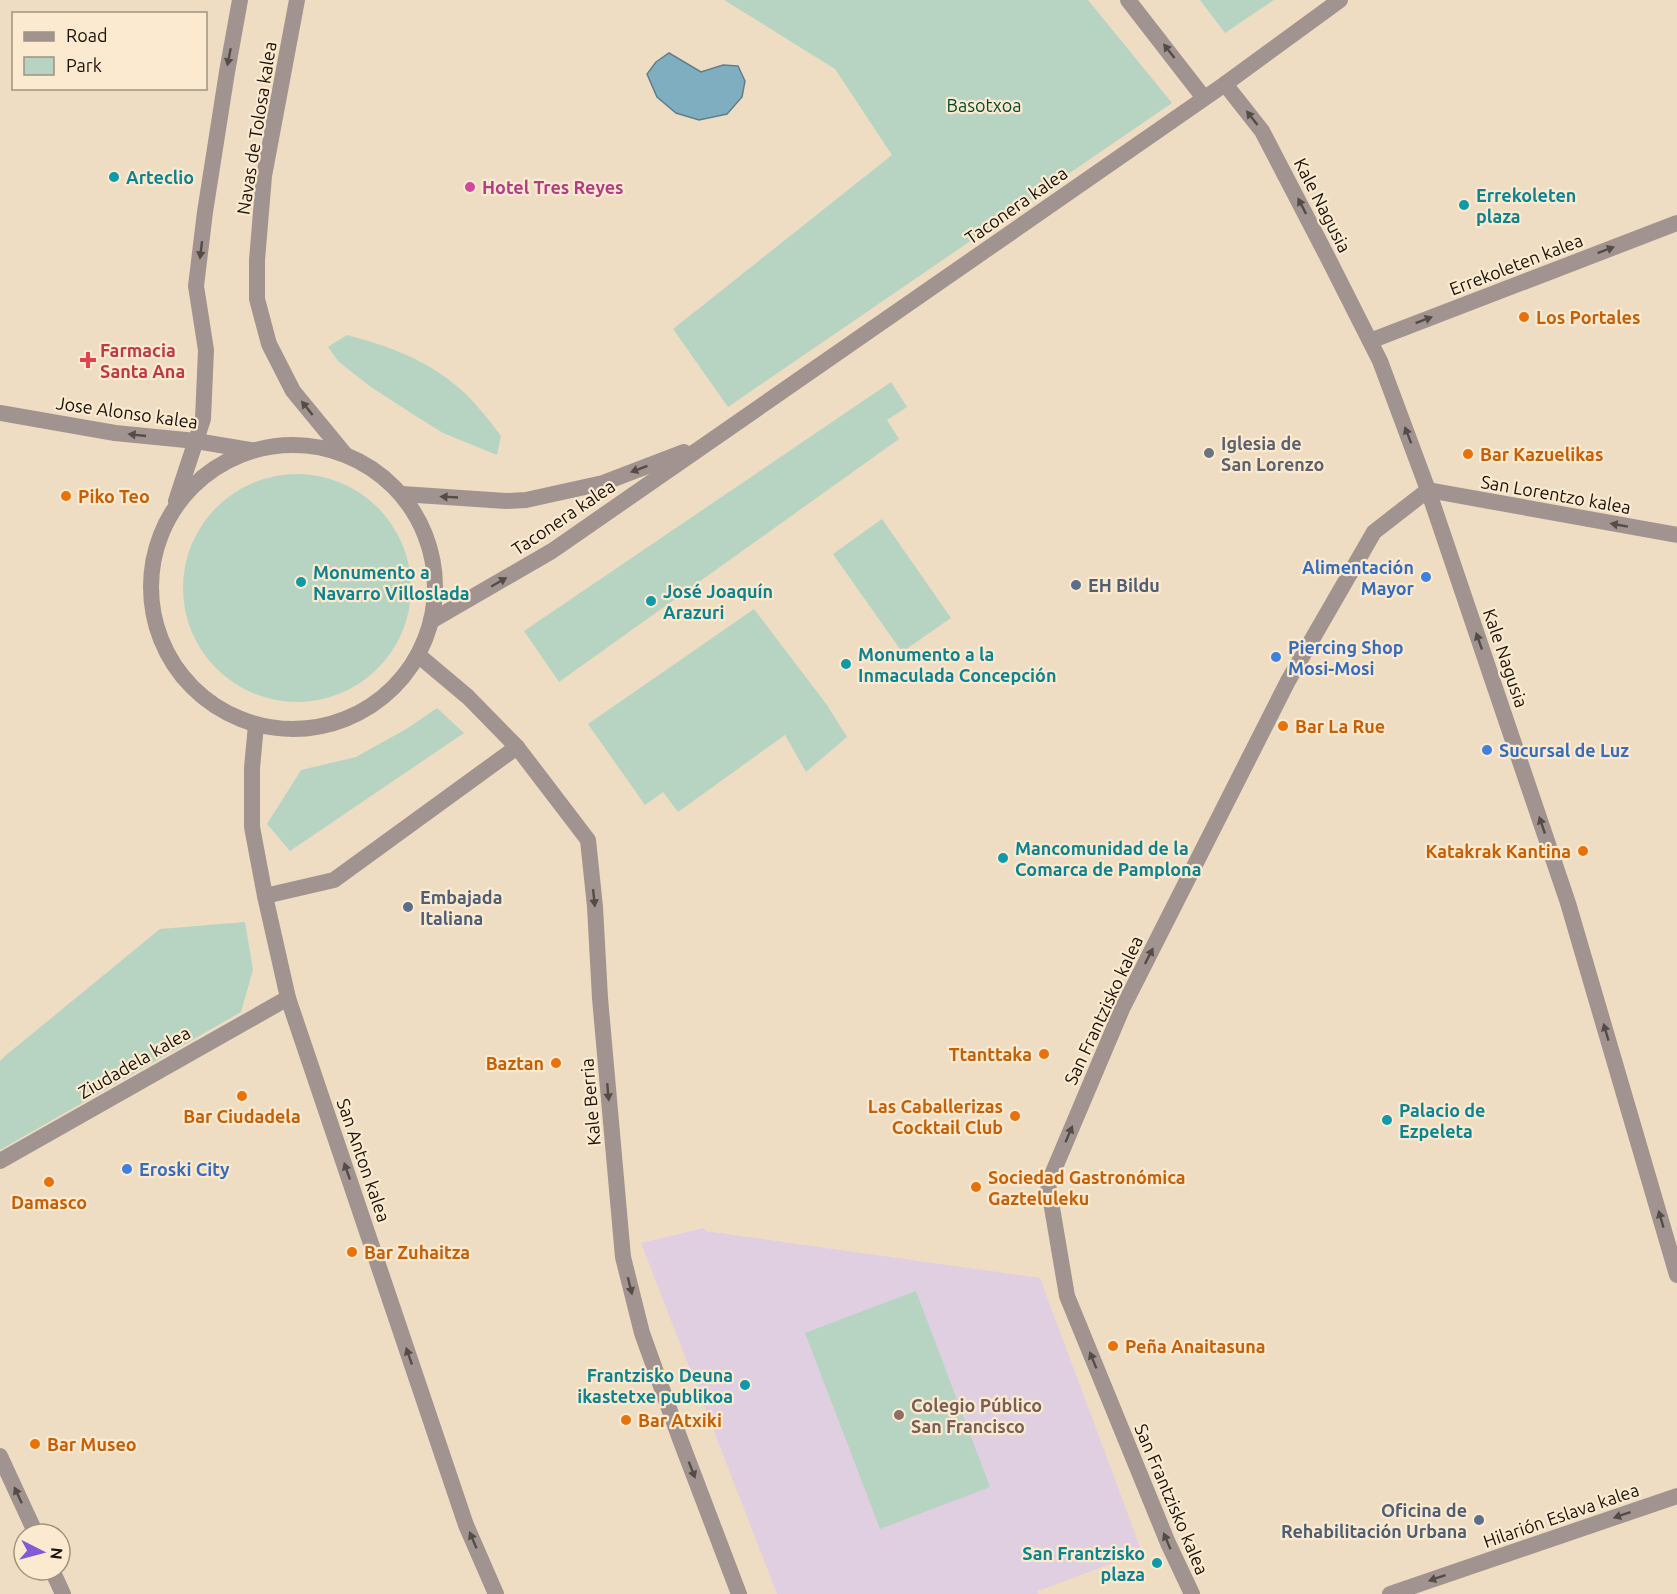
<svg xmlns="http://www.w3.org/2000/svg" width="1677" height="1594" font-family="Ubuntu,sans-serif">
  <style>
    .education { fill: #e0cfe1 }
    .green { fill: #b7d4c2 }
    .water { fill: #80aec1; stroke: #617f8a; stroke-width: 1.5 }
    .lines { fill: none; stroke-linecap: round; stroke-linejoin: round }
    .pedestrian { stroke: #a19390; stroke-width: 16 }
    .minor { stroke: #a19390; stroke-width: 16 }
    .tertiary { stroke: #a19390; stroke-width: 16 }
    .oneway { fill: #564c46 }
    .culture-dot { fill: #0f9aa8; stroke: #fbead0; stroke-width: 2 }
    .hotel-dot { fill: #d1479c; stroke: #fbead0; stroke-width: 2 }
    .food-dot { fill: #e8710a; stroke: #fbead0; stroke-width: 2 }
    .health-dot { fill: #e0444e; stroke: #fbead0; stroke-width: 2 }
    .worship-dot { fill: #6b7280; stroke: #fbead0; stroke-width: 2 }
    .shop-dot { fill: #3f7fe0; stroke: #fbead0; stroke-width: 2 }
    .service-dot { fill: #5c6f8a; stroke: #fbead0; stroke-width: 2 }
    .education-dot { fill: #8d6e63; stroke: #fbead0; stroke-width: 2 }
    .labels { text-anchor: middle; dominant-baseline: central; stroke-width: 4.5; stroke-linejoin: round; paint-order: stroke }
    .park-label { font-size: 18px; fill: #004d2e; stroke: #fbead0 }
    .street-label { font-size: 18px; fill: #181209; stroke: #fbead0 }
    .culture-label { font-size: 18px; font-weight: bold; fill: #0d838f; stroke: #fbead0; text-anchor: start }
    .hotel-label { font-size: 18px; font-weight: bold; fill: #b23c85; stroke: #fbead0; text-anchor: start }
    .food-label { font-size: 18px; font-weight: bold; fill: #c56008; stroke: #fbead0; text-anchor: start }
    .health-label { font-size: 18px; font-weight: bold; fill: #be3a42; stroke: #fbead0; text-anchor: start }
    .worship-label { font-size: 18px; font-weight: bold; fill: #5b616d; stroke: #fbead0; text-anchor: start }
    .shop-label { font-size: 18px; font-weight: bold; fill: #366cbe; stroke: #fbead0; text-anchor: start }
    .service-label { font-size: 18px; font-weight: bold; fill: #4e5e75; stroke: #fbead0; text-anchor: start }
    .education-label { font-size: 18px; font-weight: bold; fill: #785e54; stroke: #fbead0; text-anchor: start }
  </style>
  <rect width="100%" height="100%" fill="#eeddc3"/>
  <polygon class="education" points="704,1228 706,1231 1040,1278 1142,1552 1038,1591 1038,1594 777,1594 641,1243"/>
  <g class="green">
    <polygon points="724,0 1088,0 1172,103 728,407 673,329 892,155 835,69"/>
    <polygon points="1200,0 1274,0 1225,33"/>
    <path d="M347 335C385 345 423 358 454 384 472 398 487 417 501 436L497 455 443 433 411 413 371 387 339 362 328 347Z"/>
    <polygon points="891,382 907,407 887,420 899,439 559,682 524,631"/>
    <circle cx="297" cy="588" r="114"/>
    <polygon points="882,519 951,618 902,652 833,554"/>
    <polygon points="754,609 827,705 847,737 806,772 785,735 678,812 663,792 645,805 588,724"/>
    <polygon points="437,708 464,733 290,851 267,824 301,770 356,757 408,728"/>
    <polygon points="245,922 253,970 241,1012 0,1150 0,1061 5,1056 160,929"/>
    <polygon points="916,1291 990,1487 880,1529 805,1333"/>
  </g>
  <polygon class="water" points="669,53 701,72 723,65 738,66 745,81 742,97 727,114 699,120 676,113 657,97 647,74 656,62"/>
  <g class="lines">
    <g class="pedestrian">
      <polyline points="1128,0 1204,98"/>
      <polyline points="265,896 334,880 517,747"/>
    </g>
    <g class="minor">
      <polyline points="1225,84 1262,131 1328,258 1380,361 1428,490 1568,903 1677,1275"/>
      <polyline points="1370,341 1677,223"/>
      <polyline points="0,413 115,433 196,441 250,450"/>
      <polyline points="1428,490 1677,535"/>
      <polyline points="418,655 468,697 517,747 588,840 595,907 600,998 623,1257 642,1333 680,1439 739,1594"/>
      <polyline points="256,725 252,768 252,827 265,896 288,998 466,1525 496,1594"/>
      <polyline points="0,1161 288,998"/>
      <polyline points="0,1456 36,1534"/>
      <polyline points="52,1570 63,1594"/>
      <polyline points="1192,1594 1168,1543 1067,1296 1048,1184 1122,1009 1288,681 1374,532 1428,490"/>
      <polyline points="1390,1594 1677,1496"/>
    </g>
    <g class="tertiary">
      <polyline points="297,0 264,176 257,260 257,299 269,344 293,391 344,453"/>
      <circle cx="293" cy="587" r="142"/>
      <polyline points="402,494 506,501 526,500 603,483 684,452"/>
      <polyline points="176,501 203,419 206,350 196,286 205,212 227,72 240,0"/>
      <polyline points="431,621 552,551 1225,84 1340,0"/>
    </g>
  </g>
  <defs><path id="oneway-solid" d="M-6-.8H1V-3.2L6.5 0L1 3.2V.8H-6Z" transform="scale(1.5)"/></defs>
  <g class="oneway">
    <use href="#oneway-solid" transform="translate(1169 51) rotate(-128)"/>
    <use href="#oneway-solid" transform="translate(229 57) rotate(101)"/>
    <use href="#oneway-solid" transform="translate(1252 118) rotate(-128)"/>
    <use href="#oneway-solid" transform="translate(1302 206) rotate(-117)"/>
    <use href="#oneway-solid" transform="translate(201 250) rotate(97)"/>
    <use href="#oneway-solid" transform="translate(1606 250) rotate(-21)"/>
    <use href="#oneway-solid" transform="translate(1424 320) rotate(-21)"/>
    <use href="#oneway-solid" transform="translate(307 408) rotate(-129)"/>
    <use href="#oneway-solid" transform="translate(137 435) rotate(-174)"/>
    <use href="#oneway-solid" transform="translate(1408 435) rotate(-111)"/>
    <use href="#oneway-solid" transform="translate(639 469) rotate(159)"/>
    <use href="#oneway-solid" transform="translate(449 497) rotate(-177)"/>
    <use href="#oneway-solid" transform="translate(1619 525) rotate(-170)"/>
    <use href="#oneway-solid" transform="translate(499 582) rotate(-30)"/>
    <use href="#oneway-solid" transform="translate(1479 641) rotate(-109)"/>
    <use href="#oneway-solid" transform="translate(1542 825) rotate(-109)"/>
    <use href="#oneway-solid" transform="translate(594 898) rotate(84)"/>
    <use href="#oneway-solid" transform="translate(1149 956) rotate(-63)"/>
    <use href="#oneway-solid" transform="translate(1606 1032) rotate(-106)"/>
    <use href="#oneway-solid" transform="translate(608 1092) rotate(85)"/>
    <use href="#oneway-solid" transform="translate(1069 1134) rotate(-67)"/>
    <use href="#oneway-solid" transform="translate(347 1171) rotate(-109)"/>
    <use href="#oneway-solid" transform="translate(1661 1219) rotate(-106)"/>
    <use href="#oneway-solid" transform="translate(630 1286) rotate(76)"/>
    <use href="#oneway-solid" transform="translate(409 1356) rotate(-109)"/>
    <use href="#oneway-solid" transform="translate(1093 1360) rotate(-112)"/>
    <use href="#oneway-solid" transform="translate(692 1470) rotate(69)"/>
    <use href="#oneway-solid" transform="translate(18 1495) rotate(-115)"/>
    <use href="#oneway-solid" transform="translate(1622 1515) rotate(161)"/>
    <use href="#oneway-solid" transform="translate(473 1540) rotate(-113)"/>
    <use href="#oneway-solid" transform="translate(1167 1541) rotate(-113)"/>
    <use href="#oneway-solid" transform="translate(1437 1578) rotate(161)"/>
  </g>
  <g class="culture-dot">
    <circle cx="114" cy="177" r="6"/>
    <circle cx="1464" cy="205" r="6"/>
    <circle cx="301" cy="582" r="6"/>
    <circle cx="651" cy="601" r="6"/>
    <circle cx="846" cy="664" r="6"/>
    <circle cx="1003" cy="858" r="6"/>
    <circle cx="1387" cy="1120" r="6"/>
    <circle cx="745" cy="1385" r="6"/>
    <circle cx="1157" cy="1563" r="6"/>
  </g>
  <circle class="hotel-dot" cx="470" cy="187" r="6"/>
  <g class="food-dot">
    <circle cx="1524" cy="317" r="6"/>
    <circle cx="1468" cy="454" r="6"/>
    <circle cx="66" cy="496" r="6"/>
    <circle cx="1283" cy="726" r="6"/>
    <circle cx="1583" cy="851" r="6"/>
    <circle cx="1044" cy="1054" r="6"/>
    <circle cx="556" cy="1063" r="6"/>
    <circle cx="242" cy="1096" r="6"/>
    <circle cx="1015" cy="1116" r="6"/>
    <circle cx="49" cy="1182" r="6"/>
    <circle cx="976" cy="1187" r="6"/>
    <circle cx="352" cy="1252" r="6"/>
    <circle cx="1113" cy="1346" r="6"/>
    <circle cx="626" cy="1420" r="6"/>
    <circle cx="35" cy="1444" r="6"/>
  </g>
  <path class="health-dot" d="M85 351h6v6h6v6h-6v6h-6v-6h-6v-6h6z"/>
  <circle class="worship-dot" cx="1209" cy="453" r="6"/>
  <g class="shop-dot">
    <circle cx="1426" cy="577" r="6"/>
    <circle cx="1276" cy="657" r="6"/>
    <circle cx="1487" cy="750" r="6"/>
    <circle cx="127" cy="1169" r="6"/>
  </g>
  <g class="service-dot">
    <circle cx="1076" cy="585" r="6"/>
    <circle cx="408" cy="907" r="6"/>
    <circle cx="1479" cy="1520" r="6"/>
  </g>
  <circle class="education-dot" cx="899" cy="1415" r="6"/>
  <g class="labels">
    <g class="park-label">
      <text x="984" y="105">Basotxoa</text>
    </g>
    <g class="street-label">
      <text transform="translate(256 128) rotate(-81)">Navas de Tolosa kalea</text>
      <text transform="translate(1016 205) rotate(-35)">Taconera kalea</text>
      <text transform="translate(1323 205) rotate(63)">Kale Nagusia</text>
      <text transform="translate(1516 264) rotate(-21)">Errekoleten kalea</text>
      <text transform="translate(127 412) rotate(8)">Jose Alonso kalea</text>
      <text transform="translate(1556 494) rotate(10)">San Lorentzo kalea</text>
      <text transform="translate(563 517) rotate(-34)">Taconera kalea</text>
      <text transform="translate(1506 658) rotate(71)">Kale Nagusia</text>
      <text transform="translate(1103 1010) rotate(-65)">San Frantzisko kalea</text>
      <text transform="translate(134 1062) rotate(-30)">Ziudadela kalea</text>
      <text transform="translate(590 1102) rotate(-95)">Kale Berria</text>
      <text transform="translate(364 1160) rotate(71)">San Anton kalea</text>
      <text transform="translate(1172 1499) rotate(67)">San Frantzisko kalea</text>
      <text transform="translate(1561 1515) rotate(-19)">Hilarión Eslava kalea</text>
    </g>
    <g class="culture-label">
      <text x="126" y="177">Arteclio</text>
      <text x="1476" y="195">Errekoleten<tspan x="1476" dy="21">plaza</tspan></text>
      <text x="313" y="572">Monumento a<tspan x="313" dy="21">Navarro Villoslada</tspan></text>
      <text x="663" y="591">José Joaquín<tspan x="663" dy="21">Arazuri</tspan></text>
      <text x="858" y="654">Monumento a la<tspan x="858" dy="21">Inmaculada Concepción</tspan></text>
      <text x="1015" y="848">Mancomunidad de la<tspan x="1015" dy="21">Comarca de Pamplona</tspan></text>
      <text x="1399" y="1110">Palacio de<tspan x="1399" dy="21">Ezpeleta</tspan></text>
      <text x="733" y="1375" text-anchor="end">Frantzisko Deuna<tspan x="733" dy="21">ikastetxe publikoa</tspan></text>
      <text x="1145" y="1553" text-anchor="end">San Frantzisko<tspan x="1145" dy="21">plaza</tspan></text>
    </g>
    <g class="hotel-label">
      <text x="482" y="187">Hotel Tres Reyes</text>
    </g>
    <g class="food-label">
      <text x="1536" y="317">Los Portales</text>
      <text x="1480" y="454">Bar Kazuelikas</text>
      <text x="78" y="496">Piko Teo</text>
      <text x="1295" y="726">Bar La Rue</text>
      <text x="1571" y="851" text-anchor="end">Katakrak Kantina</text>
      <text x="1032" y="1054" text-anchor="end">Ttanttaka</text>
      <text x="544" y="1063" text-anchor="end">Baztan</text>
      <text x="1003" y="1106" text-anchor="end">Las Caballerizas<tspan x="1003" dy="21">Cocktail Club</tspan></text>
      <text x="242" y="1116" text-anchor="middle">Bar Ciudadela</text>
      <text x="988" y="1177">Sociedad Gastronómica<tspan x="988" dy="21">Gazteluleku</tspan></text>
      <text x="49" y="1202" text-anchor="middle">Damasco</text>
      <text x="364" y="1252">Bar Zuhaitza</text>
      <text x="1125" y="1346">Peña Anaitasuna</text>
      <text x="638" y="1420">Bar Atxiki</text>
      <text x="47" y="1444">Bar Museo</text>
    </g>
    <g class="health-label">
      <text x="100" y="350">Farmacia<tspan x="100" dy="21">Santa Ana</tspan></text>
    </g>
    <g class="worship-label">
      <text x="1221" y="443">Iglesia de<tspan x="1221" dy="21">San Lorenzo</tspan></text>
    </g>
    <g class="shop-label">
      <text x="1414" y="567" text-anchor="end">Alimentación<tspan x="1414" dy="21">Mayor</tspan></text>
      <text x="1288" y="647">Piercing Shop<tspan x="1288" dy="21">Mosi-Mosi</tspan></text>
      <text x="1499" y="750">Sucursal de Luz</text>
      <text x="139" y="1169">Eroski City</text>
    </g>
    <g class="service-label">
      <text x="1088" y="585">EH Bildu</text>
      <text x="420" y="897">Embajada<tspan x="420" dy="21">Italiana</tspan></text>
      <text x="1467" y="1510" text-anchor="end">Oficina de<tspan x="1467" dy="21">Rehabilitación Urbana</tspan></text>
    </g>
    <g class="education-label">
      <text x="911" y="1405">Colegio Público<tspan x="911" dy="21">San Francisco</tspan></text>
    </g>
  </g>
  <rect x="12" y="12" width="195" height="78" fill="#fbead0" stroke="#a09480" stroke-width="1.5"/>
  <rect x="24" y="32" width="30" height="9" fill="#a19390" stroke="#a09480" stroke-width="1.5"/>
  <text x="66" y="42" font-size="18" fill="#181209">Road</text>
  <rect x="24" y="57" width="30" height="18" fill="#b7d4c2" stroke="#a09480" stroke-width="1.5"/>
  <text x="66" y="72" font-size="18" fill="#181209">Park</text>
  <g transform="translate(42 1552) rotate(96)"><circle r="28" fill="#fbead0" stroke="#a09480" stroke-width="1.5"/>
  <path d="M0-4.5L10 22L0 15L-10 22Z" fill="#805bd5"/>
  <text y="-9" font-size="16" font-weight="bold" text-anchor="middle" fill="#181209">N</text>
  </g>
</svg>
